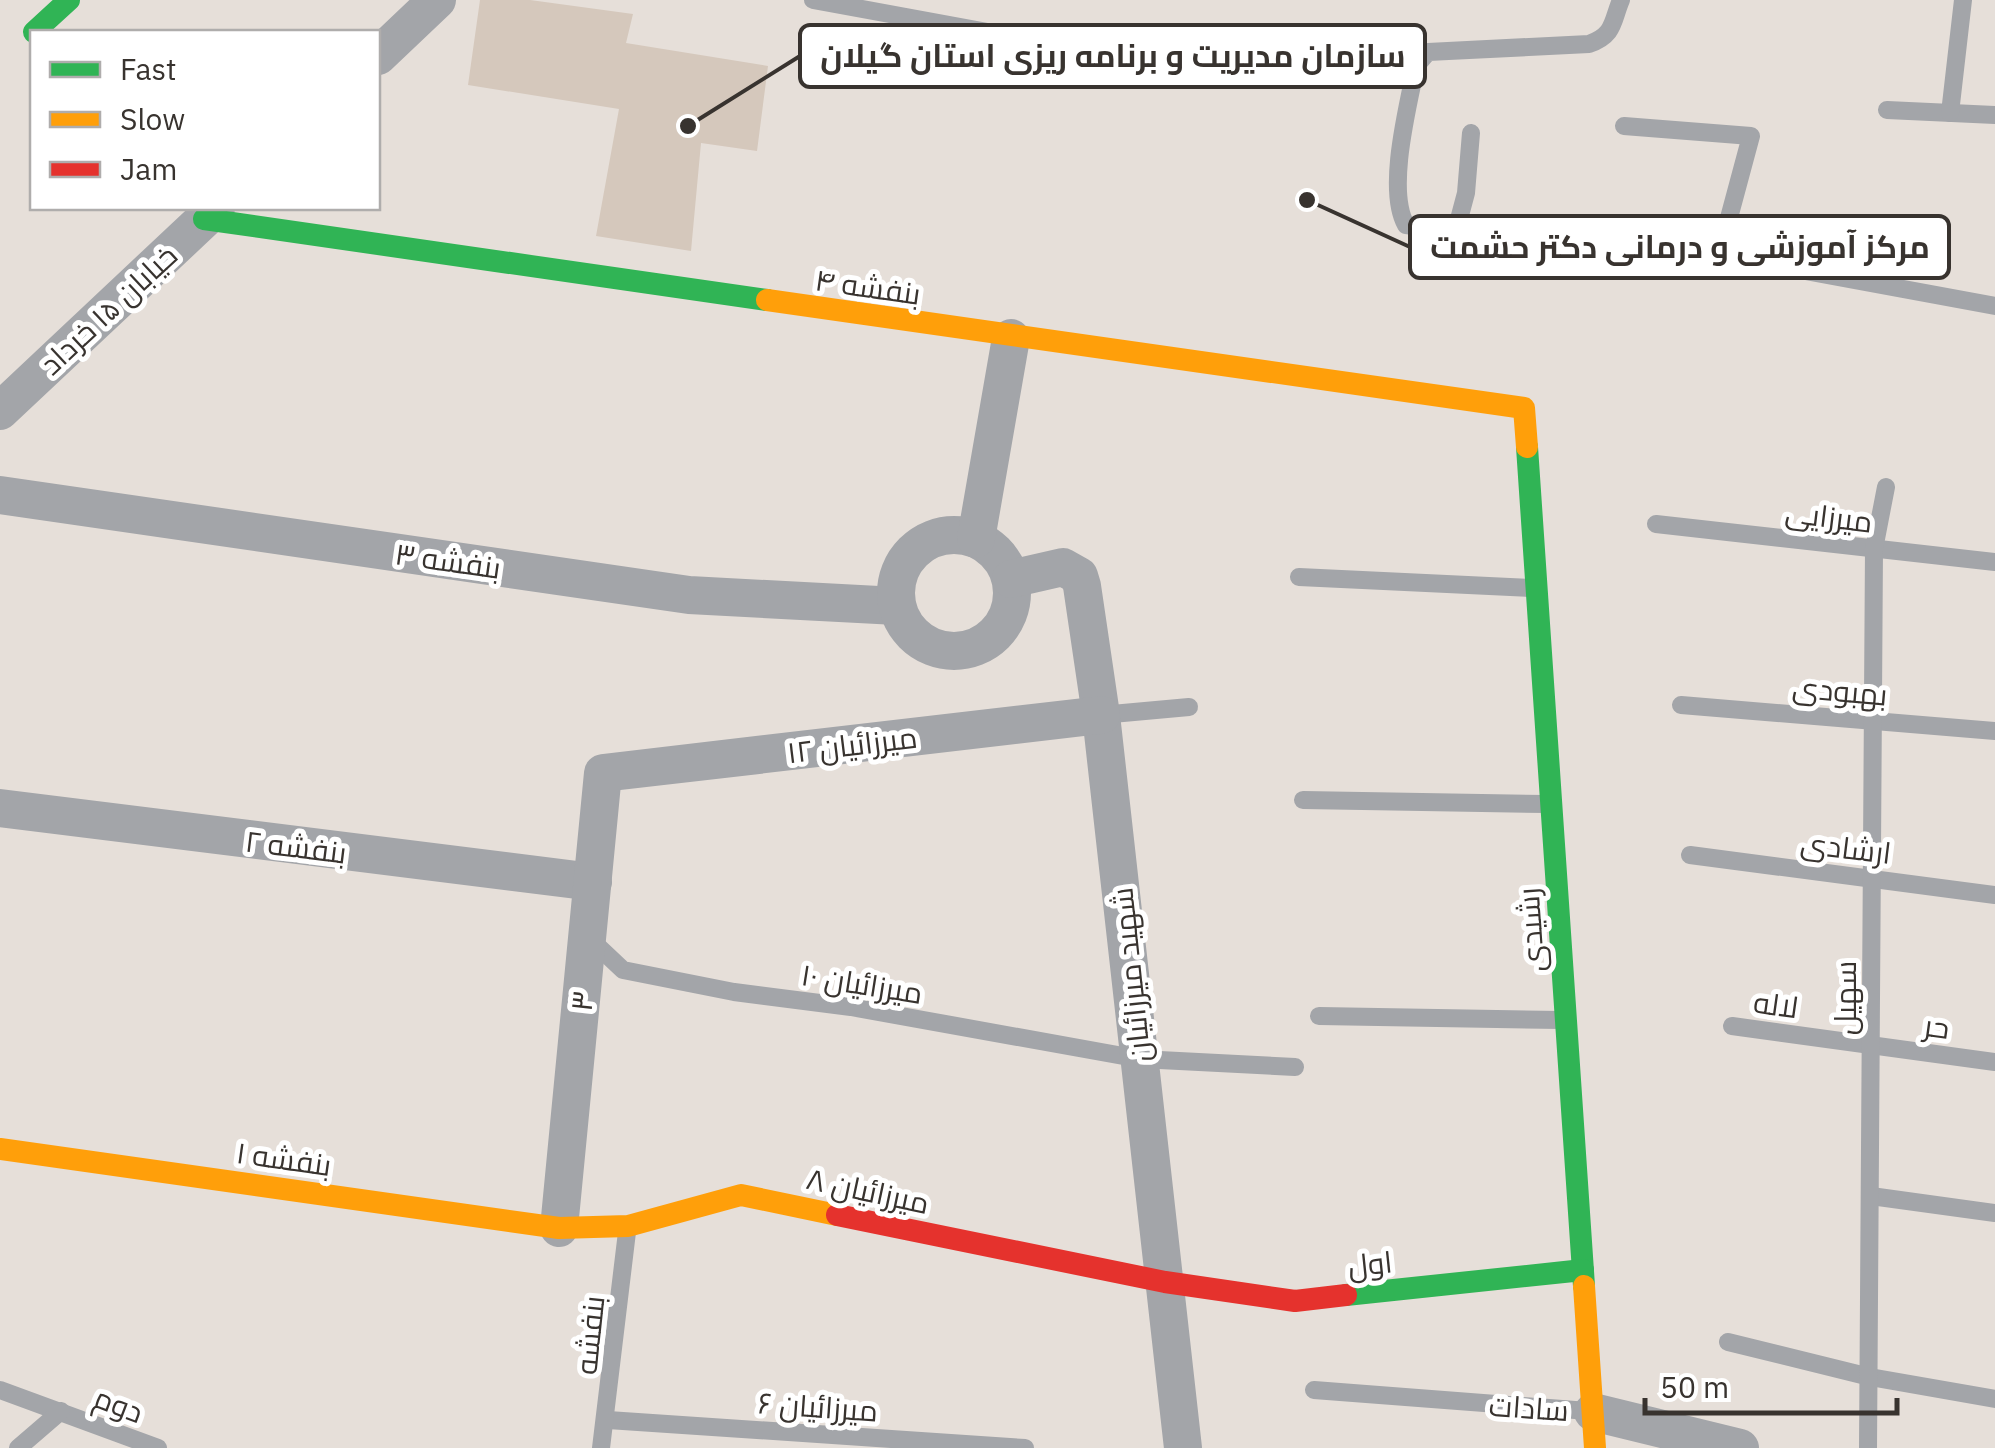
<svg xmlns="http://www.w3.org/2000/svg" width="1995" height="1448" font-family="'IBM Plex Sans',Cairo,sans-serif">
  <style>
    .building { fill: #d5c8bc }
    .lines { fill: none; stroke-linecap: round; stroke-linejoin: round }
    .lane { stroke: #a3a5a9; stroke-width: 18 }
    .street { stroke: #a3a5a9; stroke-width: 38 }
    .fast { stroke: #30b455; stroke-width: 22 }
    .slow { stroke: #ff9f0a; stroke-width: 22 }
    .jam { stroke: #e5322d; stroke-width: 22 }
    .labels { text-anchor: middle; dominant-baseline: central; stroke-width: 10; stroke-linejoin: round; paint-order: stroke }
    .street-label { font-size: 30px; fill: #38332f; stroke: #fff }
    .leader { fill: none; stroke: #38332f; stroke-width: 4 }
    .callout-dot { fill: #38332f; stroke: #fff; stroke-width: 4 }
    .callout { fill: #fff; stroke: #38332f; stroke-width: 4 }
    .callout-label { font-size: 32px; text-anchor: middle; font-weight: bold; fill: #38332f }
  </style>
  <rect width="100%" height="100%" fill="#e6dfd9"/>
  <polygon class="building" points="480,0 530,0 633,14 626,43 768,66 757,151 701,143 691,251 596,236 619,109 468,85"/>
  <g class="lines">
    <g class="lane">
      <polyline points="813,0 993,33"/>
      <polyline points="1887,110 1995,115"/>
      <polyline points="1950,113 1963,0"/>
      <polyline points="1624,126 1751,136 1719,255 1995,306"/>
      <path d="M1471 133 1466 193 1458 223 1443 230 1406 225C1386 190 1408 106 1416 66L1428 52 1589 44C1615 35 1612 21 1621 0"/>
      <polyline points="1656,524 1995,562"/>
      <polyline points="1299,577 1531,588"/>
      <polyline points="1681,705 1995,731"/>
      <polyline points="1101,715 1189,707"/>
      <polyline points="1303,800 1546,804"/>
      <polyline points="1690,855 1995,895"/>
      <polyline points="588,937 623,970 734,992 851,1007 1140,1059 1295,1067"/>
      <polyline points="1319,1016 1561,1020"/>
      <polyline points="1732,1026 1995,1062"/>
      <polyline points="1871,1196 1995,1213"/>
      <polyline points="1728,1342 1870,1377 1995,1399"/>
      <polyline points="0,1390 158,1448"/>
      <polyline points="1314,1390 1588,1411"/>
      <polyline points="608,1420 1025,1448"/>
      <polyline points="18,1448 61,1411"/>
      <polyline points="601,1448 627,1232"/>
      <polyline points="1868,1448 1874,549 1886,487"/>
    </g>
    <g class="street">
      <polyline points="378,56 437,0"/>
      <polyline points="0,411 216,208"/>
      <polyline points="0,495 689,595 897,606"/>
      <circle cx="954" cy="593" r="58"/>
      <polyline points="976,539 1011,338"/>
      <polyline points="1011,579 1063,567 1079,576 1082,586 1101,715 1183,1448"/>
      <polyline points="0,808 593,882"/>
      <polyline points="559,1228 603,773 1101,715"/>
      <polyline points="1593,1412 1740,1448"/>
    </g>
    <g class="fast">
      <polyline points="34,32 69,0"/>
      <polyline points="204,219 767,300"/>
      <polyline points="1527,447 1584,1286"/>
      <polyline points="1346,1295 1583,1270"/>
    </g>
    <g class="slow">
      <polyline points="767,300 1524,408 1527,447"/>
      <polyline points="0,1149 559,1228 628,1226 741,1195 837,1215"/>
      <polyline points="1584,1286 1595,1448"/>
    </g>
    <polyline class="jam" points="837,1215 1165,1282 1295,1301 1346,1295"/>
  </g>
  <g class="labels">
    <g class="street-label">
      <text transform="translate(868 286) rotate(8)">بنفشه ۴</text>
      <text transform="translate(108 309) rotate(-43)">خیابان ۱۵ خرداد</text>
      <text transform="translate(1829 516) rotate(7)">میرزایی</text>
      <text transform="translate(448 560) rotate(8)">بنفشه ۳</text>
      <text transform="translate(1840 690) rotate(5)">بهبودی</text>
      <text transform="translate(852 744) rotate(-7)">میرزائیان ۱۲</text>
      <text transform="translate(296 846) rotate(7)">بنفشه ۲</text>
      <text transform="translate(1846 847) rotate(7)">ارشادی</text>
      <text transform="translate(1530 930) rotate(-94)">رشیدی</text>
      <text transform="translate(1130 975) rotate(-96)">شهید میرزائیان</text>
      <text transform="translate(862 983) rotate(9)">میرزائیان ۱۰</text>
      <text transform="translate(1844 998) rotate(-90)">سهیل</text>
      <text transform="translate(581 1001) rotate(-84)">۳</text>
      <text transform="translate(1776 1004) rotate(8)">لاله</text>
      <text transform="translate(1937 1026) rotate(8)">حر</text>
      <text transform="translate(284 1158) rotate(8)">بنفشه ۱</text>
      <text transform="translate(868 1190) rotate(12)">میرزائیان ۸</text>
      <text transform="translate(1370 1263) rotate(-6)">اول</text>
      <text transform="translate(589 1335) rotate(-84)">بنفشه</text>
      <text transform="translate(119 1404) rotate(21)">دوم</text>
      <text transform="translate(818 1406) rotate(4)">میرزائیان ۶</text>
      <text transform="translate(1529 1407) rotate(4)">سادات</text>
    </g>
  </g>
  <path class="leader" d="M688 126L800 56M1307 200L1410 247"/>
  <g class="callout-dot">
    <circle cx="688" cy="126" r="10"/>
    <circle cx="1307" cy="200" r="10"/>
  </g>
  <g class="callout">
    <rect x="800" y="25" width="625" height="62" rx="10"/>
    <rect x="1410" y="216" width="539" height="62" rx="10"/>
  </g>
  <g class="callout-label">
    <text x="1113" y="67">سازمان مدیریت و برنامه ریزی استان گیلان</text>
    <text x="1680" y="258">مرکز آموزشی و ‌درمانی دکتر حشمت</text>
  </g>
  <rect x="30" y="30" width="350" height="180" fill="#ffffff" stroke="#afadac" stroke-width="2.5"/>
  <rect x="50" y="62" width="50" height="15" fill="#30b455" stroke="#afadac" stroke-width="2.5"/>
  <text x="120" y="80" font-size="30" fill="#38332f">Fast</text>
  <rect x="50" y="112" width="50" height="15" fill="#ff9f0a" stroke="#afadac" stroke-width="2.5"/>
  <text x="120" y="130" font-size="30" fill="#38332f">Slow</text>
  <rect x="50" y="162" width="50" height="15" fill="#e5322d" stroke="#afadac" stroke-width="2.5"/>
  <text x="120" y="180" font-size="30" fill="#38332f">Jam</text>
  <path d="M1645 1398v15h252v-15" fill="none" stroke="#38332f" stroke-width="5"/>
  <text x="1660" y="1398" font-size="30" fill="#38332f" stroke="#ffffff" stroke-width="8" paint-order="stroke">50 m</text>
</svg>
